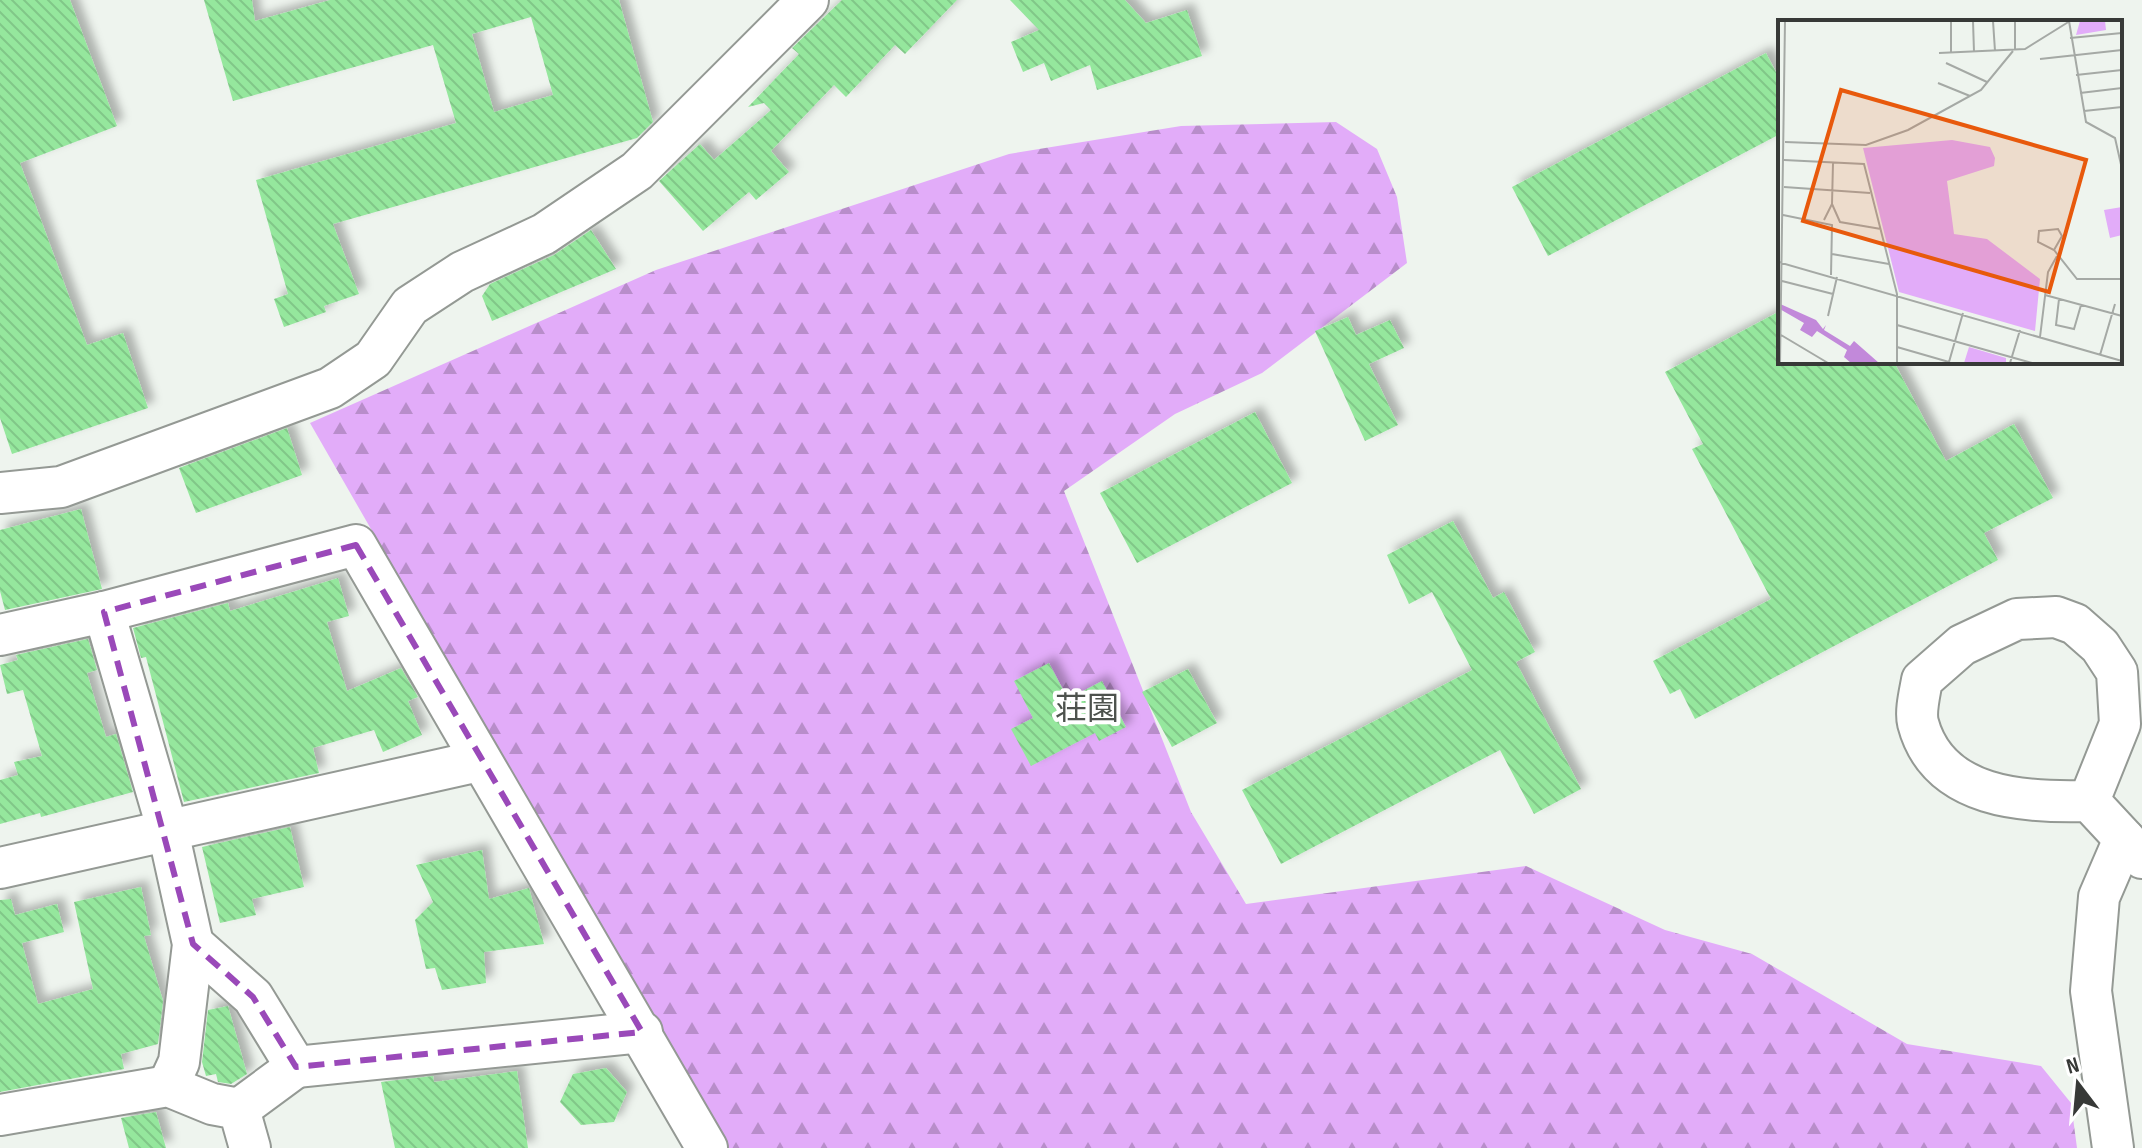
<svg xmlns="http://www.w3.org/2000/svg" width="2142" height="1148" font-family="'Sofia Sans Condensed','Noto Sans JP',sans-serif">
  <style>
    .forest { fill: url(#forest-firs) }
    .building { fill: url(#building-back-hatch); fill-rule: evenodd; filter: url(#shadow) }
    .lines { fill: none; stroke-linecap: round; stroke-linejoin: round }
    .minor-casing { stroke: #949994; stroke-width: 44 }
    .minor { stroke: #fff; stroke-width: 40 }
    .marked { fill: none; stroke: #9a49b9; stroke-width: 6; stroke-dasharray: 16 10; stroke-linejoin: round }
    .labels { text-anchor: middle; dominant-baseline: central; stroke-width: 8; stroke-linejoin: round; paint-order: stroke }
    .quarter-label { font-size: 32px; fill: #4d524d; stroke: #fff }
    .inset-road { fill: none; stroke: #a5a9a5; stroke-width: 2 }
    .view { fill: #e8590c; fill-opacity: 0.15; stroke: #e8590c; stroke-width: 4 }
    .inset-edge { fill: none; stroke: #373937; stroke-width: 4 }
  </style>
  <defs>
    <pattern id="forest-firs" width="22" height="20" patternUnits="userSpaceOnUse" patternTransform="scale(2)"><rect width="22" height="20" fill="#e2acf9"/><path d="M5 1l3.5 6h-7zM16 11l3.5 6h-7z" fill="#b88dca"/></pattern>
    <pattern id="building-back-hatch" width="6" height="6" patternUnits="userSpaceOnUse" patternTransform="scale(2)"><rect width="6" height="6" fill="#95e79d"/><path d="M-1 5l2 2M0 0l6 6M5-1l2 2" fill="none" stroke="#81c788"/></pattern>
    <filter id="shadow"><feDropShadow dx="7" dy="-7" stdDeviation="4" flood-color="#0004"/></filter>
  </defs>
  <rect width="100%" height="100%" fill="#eef4ee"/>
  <polygon class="forest" points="1336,122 1377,149 1397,197 1407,263 1262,373 1175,414 1064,491 1191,812 1246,904 1526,866 1665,930 1752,954 1907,1044 2041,1066 2071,1103 2077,1148 727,1148 310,423 656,270 1009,154 1181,126"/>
  <g class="building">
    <polygon points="0,0 70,0 117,126 20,163 87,345 123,333 148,408 12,454 0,418"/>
    <path d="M204 0H252L255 21 330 0H619L653 122 637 138 333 224 359 294 324 306 326 312 284 327 274 299 288 294 256 180 456 123 433 45 233 101ZM531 17 553 95 494 112 472 34Z"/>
    <polygon points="842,0 957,0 905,54 895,45 846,97 834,85 771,151 789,172 756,200 749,192 703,231 659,181 700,144 714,160 771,110 764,103 748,107 799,54 792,48"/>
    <polygon points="1010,0 1125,0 1146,23 1187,10 1202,56 1097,90 1090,65 1051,81 1044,63 1023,72 1011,42 1039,30"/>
    <polygon points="1766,53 1780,80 1780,134 1548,256 1512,187"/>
    <polygon points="591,230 616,269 492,321 482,296 490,284 554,255"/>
    <polygon points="1780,311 1780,362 1894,362 1946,461 2014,424 2053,498 1984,533 1998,560 1695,719 1680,689 1670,694 1653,661 1771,599 1692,449 1703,444 1665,372"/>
    <polygon points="1348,317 1356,335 1390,320 1404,348 1369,364 1398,425 1365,441 1315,331"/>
    <polygon points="1255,412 1292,483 1137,563 1100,493"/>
    <polygon points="287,428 302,475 196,513 179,468"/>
    <polygon points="81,509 102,589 5,610 0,591 0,530"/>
    <polygon points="1453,521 1493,598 1504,592 1535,652 1516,662 1581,789 1534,814 1500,750 1281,864 1242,790 1472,670 1432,592 1409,604 1387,555"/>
    <polygon points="338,578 349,616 327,622 347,691 401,668 418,697 408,701 422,735 383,752 374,730 313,748 319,773 184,802 146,657 141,658 133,628 228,603 230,611"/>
    <polygon points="88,639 97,670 87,673 106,737 116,734 133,792 41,817 40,813 0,824 0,780 18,775 14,762 42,756 23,690 7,694 0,665 18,660 16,655"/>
    <polygon points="1049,663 1068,699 1102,681 1126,727 1099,741 1095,733 1031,766 1011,729 1033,718 1014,681"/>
    <polygon points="1188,669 1217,723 1172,747 1142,692"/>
    <polygon points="290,827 304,887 252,899 256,915 220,923 202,847"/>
    <polygon points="482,850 489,899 529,888 544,944 484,952 486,983 442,990 435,968 426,969 415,920 433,902 416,865"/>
    <polygon points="141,887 151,935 144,936 163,1001 158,1044 121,1054 124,1069 0,1092 0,900 11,899 15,915 57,904 64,932 22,943 38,1004 93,989 74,902"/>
    <polygon points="228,1006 247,1074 231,1084 218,1082 216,1074 206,1076 202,1062 208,1010"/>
    <polygon points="606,1068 627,1092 614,1122 581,1125 560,1102 573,1074"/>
    <polygon points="517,1071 528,1148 395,1148 381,1082 433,1076 434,1082"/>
    <polygon points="156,1112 166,1148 129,1148 121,1118"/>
  </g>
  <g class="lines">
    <defs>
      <g id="minor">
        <polyline points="0,493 61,487 330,388 373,359 410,306 462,272 544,234 637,171 808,0"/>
        <polyline points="104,612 168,831 193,944 179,1062 168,1086"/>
        <polyline points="0,635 104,612 356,545 707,1148"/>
        <path d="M2089 801 2120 724 2117 672 2100 646 2075 624 2056 617 2017 619 1962 645 1922 680C1920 692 1915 711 1918 723 1938 799 2025 803 2089 801L2142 858"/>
        <polyline points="0,868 479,761"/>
        <polyline points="193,944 253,997 296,1067 642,1032"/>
        <polyline points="239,1109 296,1067"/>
        <polyline points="0,1115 168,1086 212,1104 239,1109 250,1148"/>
        <polyline points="2113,1148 2091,991 2099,897 2124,839"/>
      </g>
    </defs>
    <use href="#minor" class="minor-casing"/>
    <use href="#minor" class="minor"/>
  </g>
  <path class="marked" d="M356 545 642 1032 296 1067 253 997 193 944 104 612Z"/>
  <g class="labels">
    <g class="quarter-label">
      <text x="1087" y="709">荘園</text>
    </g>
  </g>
  <g transform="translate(1778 20)">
    <rect width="344" height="344" fill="#eef4ee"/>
    <path d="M344 187V215L332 218 326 190Z" fill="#e2acf9"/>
    <path d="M174 120 212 127 217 138 216 146 169 161 176 214 209 219 262 259 257 311 121 272 85 128Z" fill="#e2acf9"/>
    <path d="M302 1H327L328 10 298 15ZM191 327 228 338V343H186Z" fill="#e2acf9"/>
    <path d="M0 283 38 300 45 309 48 305 46 310 72 326 76 321 101 343H73L66 337 69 330 39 311 34 317 22 310 26 303 0 288Z" fill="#c289da"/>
    <path class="inset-road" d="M173 1V33M195 1 196 32M215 1 217 31M237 1V30M291 1 308 102 337 118 344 149M292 18 344 13M161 33 247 29 292 1M262 39 344 30M168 43 209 62M298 55 344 50M160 63 192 76M302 73 344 68M306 91 344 87M7 122 88 125 130 110 203 70 235 31M6 140 86 144 119 274V343M6 167 92 173M54 184 62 202 103 209M5 195 54 205 53 255M46 200 54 184 55 143M276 230 284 216 280 209 261 211 260 222 276 230 299 259H344M54 234 111 244M0 242 344 341M4 261 55 274M267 275 344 296M281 279 278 305 296 309 303 285M50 296 59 257M119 305 254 343M3 315 50 343M262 317 270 252 279 236M119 327 171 342M322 335 337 284M171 342 185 293M2 343 7 1M232 343 242 310"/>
    <path class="view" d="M63 70 308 140 271 272 25 201Z"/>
    <rect width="344" height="344" class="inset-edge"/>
  </g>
  <g transform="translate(2078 1084) rotate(344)" stroke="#ffffff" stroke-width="6" paint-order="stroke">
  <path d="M0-6L14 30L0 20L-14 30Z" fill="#373937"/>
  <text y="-12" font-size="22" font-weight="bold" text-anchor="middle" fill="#373937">N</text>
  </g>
</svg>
